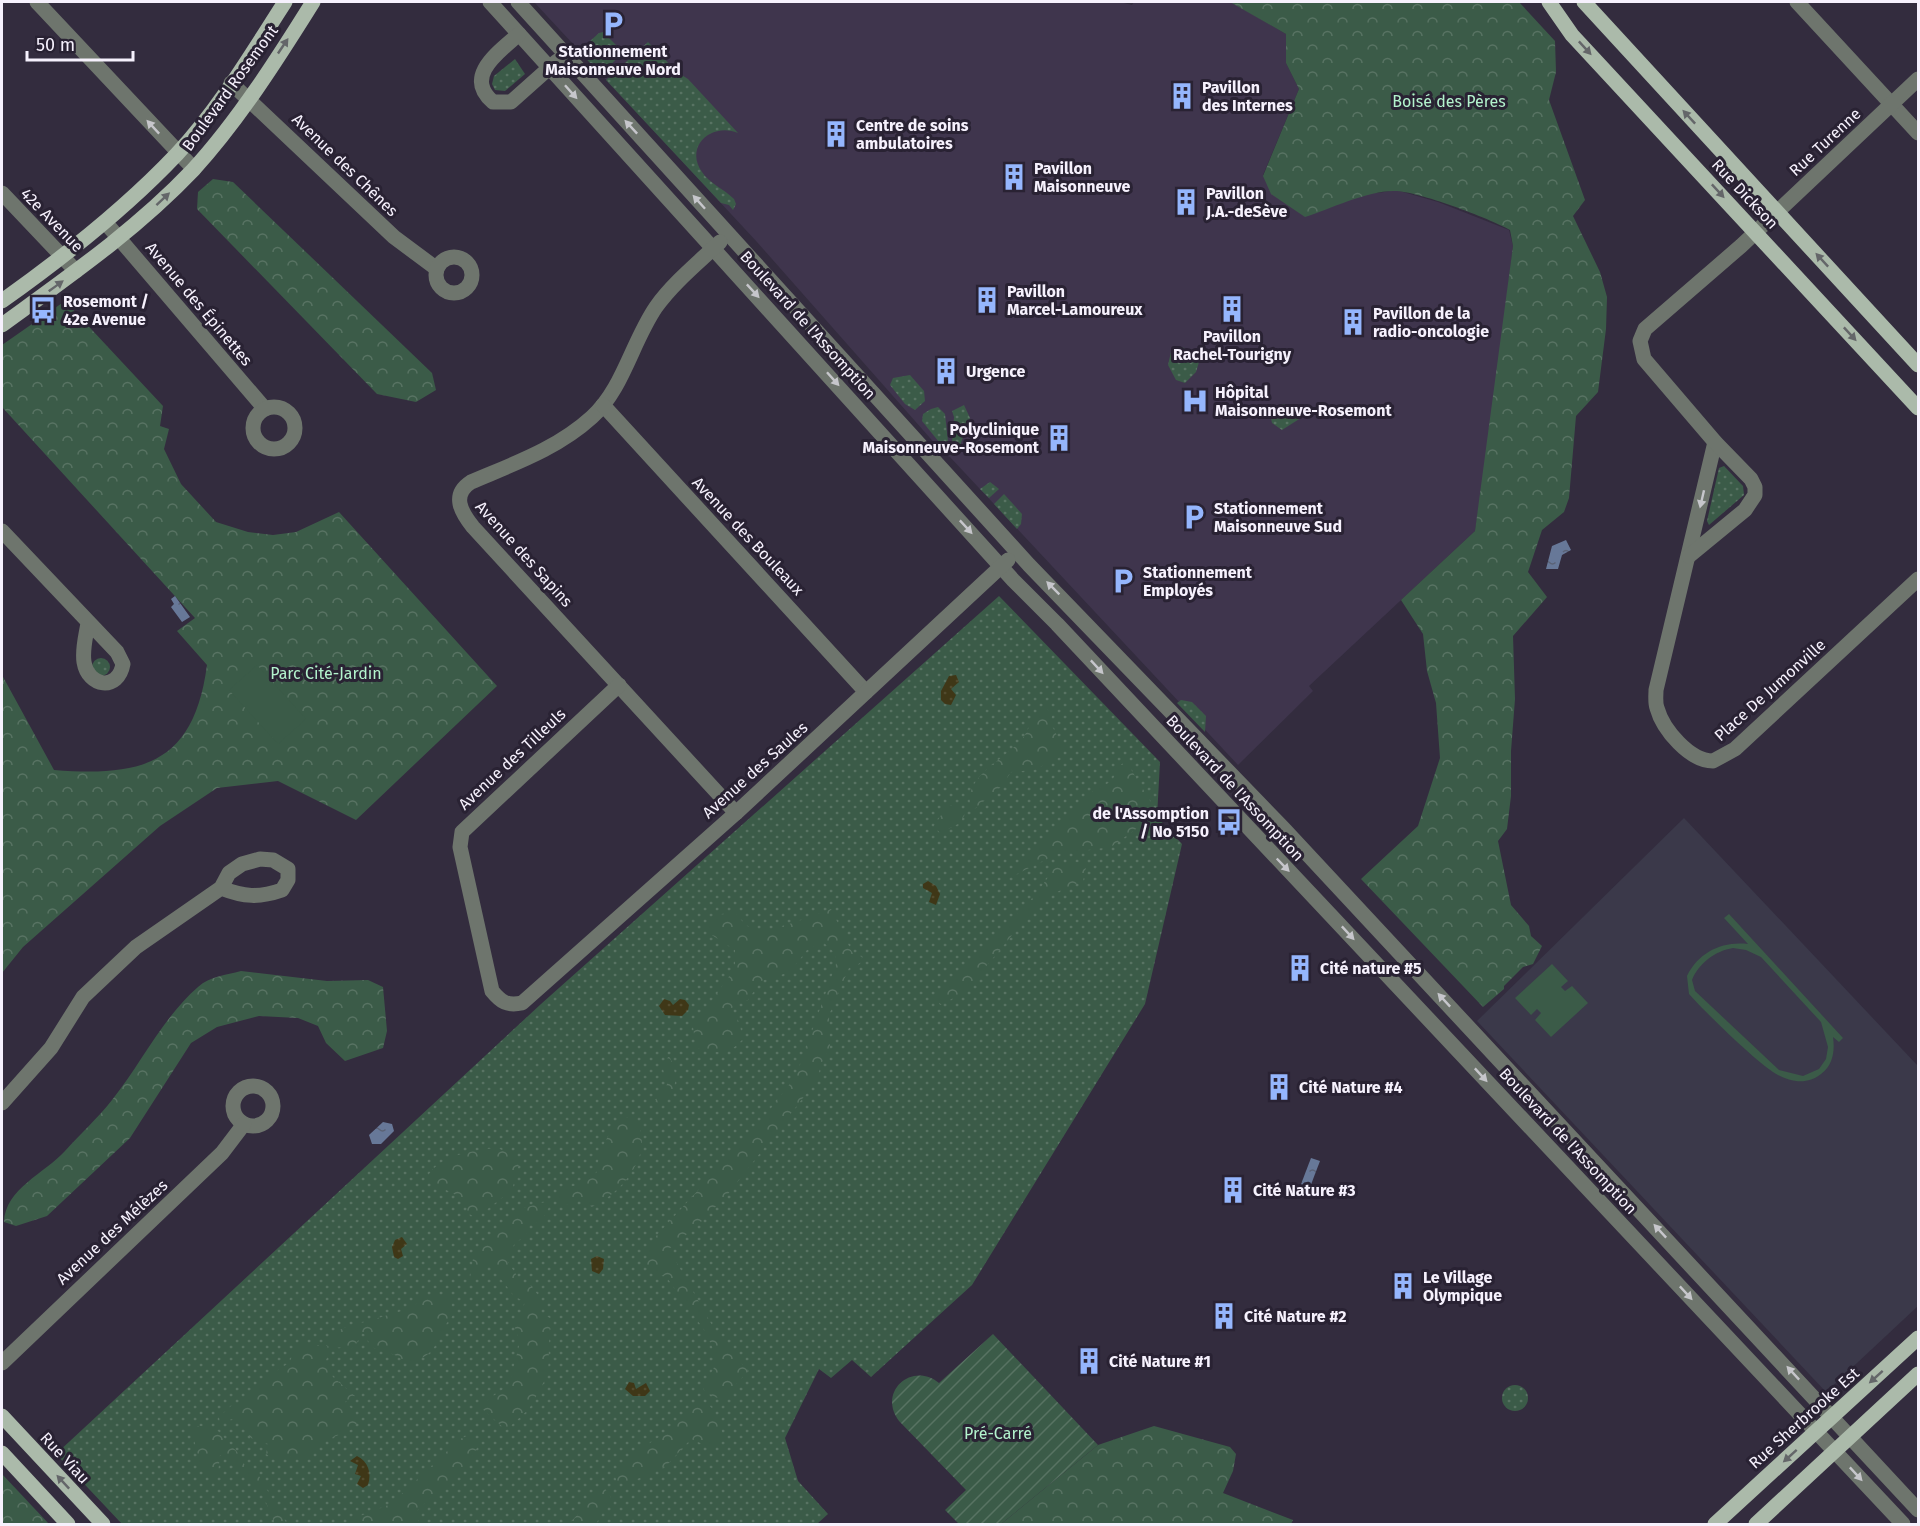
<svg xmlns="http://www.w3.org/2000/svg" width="1920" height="1526" font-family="'Fira Sans',sans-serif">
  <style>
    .built { fill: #3f354d }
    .education { fill: #3b394a }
    .grass { fill: url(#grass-dots) }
    .forest { fill: url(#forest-crowns) }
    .sand { fill: url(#sand-dots) }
    .garden { fill: url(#garden-furrows) }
    .pitch { fill: #3b5b48; fill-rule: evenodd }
    .water { fill: url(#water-ripples) }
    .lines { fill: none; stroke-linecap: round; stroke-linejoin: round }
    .minor { stroke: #6e756d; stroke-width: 15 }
    .major { stroke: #abbaaa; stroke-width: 15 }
    .oneway { fill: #646669 }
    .oneway2 { fill: #c6c6cb }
    .labels { text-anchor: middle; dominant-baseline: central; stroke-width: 6; stroke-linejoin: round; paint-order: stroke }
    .poi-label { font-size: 16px; font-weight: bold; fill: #f6f1fd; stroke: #292233; text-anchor: start }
    .street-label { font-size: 16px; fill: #f6f1fd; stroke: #292233 }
    .park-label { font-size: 16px; fill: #b3f3cd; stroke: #292233 }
  </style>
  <defs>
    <pattern id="grass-dots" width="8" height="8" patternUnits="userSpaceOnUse" patternTransform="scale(1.5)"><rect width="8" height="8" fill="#3b5b48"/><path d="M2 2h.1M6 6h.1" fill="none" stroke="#587363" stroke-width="1.8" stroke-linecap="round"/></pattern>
    <pattern id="forest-crowns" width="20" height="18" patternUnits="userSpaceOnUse" patternTransform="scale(1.5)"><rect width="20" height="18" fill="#3b5b48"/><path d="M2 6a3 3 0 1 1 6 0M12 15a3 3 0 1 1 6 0" fill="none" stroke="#587363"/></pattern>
    <pattern id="sand-dots" width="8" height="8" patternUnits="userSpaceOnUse" patternTransform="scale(1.5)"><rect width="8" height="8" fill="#3f3717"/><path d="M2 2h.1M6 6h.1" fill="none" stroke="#524b2e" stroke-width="1.8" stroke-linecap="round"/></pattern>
    <pattern id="garden-furrows" width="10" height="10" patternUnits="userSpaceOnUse" patternTransform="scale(1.5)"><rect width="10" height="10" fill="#3b5b48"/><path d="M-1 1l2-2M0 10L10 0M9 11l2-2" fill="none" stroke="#587363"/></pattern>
    <pattern id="water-ripples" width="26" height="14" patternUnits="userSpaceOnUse" patternTransform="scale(1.5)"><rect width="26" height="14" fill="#677898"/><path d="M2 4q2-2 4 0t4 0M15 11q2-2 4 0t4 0" fill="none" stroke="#5a6276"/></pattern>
  </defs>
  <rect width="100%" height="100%" fill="#332c3e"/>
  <polygon class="built" points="534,2 1120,2 1132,5 1134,2 1232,2 1286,34 1286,63 1299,89 1263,175 1378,193 1396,190 1438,202 1509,230 1513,246 1491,428 1475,531 1309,686 1313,691 1238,765 950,457 945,455 757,242"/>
  <polygon class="education" points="1684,818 1918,1066 1918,1306 1826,1392 1477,1021"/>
  <g class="grass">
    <polygon points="603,32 623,52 601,75 579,51 599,33"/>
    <path d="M648 42 677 72 688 79 738 133C712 122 684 146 702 172 709 183 724 189 734 199L736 204 733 210 729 205 721 203 606 80Z"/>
    <polygon points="515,59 525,74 505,91 495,90 492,84 494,76"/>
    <polygon points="1182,347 1193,353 1199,362 1196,372 1185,383 1176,380 1168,365 1171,352"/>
    <polygon points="910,375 924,391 925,401 915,410 905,404 890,385 893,378"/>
    <polygon points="1284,404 1307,414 1282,430 1272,423 1270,414 1275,406"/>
    <polygon points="964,405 970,418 958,451 951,456 954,417 952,411"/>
    <polygon points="938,407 945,414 948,441 943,447 922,421 923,414 931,409"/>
    <polygon points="1724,466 1743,486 1744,495 1709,525 1707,521 1719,468"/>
    <polygon points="990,482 999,489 989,498 980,489"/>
    <polygon points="1004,494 1022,514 1021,524 1017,529 994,504"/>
    <polygon points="999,596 1160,762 1157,817 1182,844 1145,1004 972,1285 871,1377 852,1360 831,1378 819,1369 785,1438 798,1481 828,1514 817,1524 122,1524 56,1454 541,1004"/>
    <circle cx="101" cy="667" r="9"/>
    <polygon points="1181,700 1192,702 1206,716 1205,732 1177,703"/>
    <circle cx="1515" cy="1398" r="13"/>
  </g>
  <g class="forest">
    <path d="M1230 2H1519L1555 41 1556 72 1549 100 1585 200 1573 216 1600 272 1607 297 1606 329 1598 392 1576 416 1569 498 1564 512 1542 530 1528 572 1547 597 1513 636 1515 699 1511 751V796L1507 829 1498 841 1511 905 1529 926 1531 936 1542 946 1533 964 1523 967 1504 986V989L1483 1007 1361 879 1418 826 1440 758 1436 703 1427 671 1423 634 1401 600 1475 531 1513 246 1510 230C1489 218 1417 191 1395 191 1369 190 1330 209 1305 217L1271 194 1263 176 1299 89 1286 63V34Z"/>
    <polygon points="213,179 233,182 432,373 436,390 416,402 377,394 197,209 198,192"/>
    <path d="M65 301 163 406 160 426 169 429 164 449 181 484 216 522 248 532 273 535 296 532 339 512 497 686 356 820 278 781 217 788 160 826 23 947 2 973V675L54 770C144 777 194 763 207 665L177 631 195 618 2 407V345Z"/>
    <path d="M1044 707 1053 713 1050 722 1063 747 1060 757 1034 770 1011 772 1001 787 972 811C959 777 1006 760 1023 738 1031 726 1032 715 1044 707Z"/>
    <polygon points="1126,761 1152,804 1154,816 1111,847 1057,854 1003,881 1092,792 1112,781 1119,766"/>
    <polygon points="947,806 960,806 965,814 960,823 940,833 934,826"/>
    <path d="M1072 862 1087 863 1083 881C1073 885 1062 889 1053 894 1016 919 977 992 940 1005L936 998C972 950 1026 917 1055 866Z"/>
    <path d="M831 909 852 952 862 957 860 964 849 968 829 1015 830 1048 821 1064 817 1080 728 1194 698 1225 669 1249 717 1334 748 1371 723 1399 714 1397 704 1390 703 1383 713 1370 717 1358 705 1331 665 1275 659 1276 647 1266V1246L701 1187 725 1156 758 1125 796 1076 836 964 835 953 823 942 807 950 790 972 761 981 748 1000 735 1002 731 1011 740 1023 742 1040C728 1056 715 1053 696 1048L693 1027 735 968V950L704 930 708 921 719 915 735 912C740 918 744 925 752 929 766 936 815 914 831 909Z"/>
    <path d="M241 971 327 981 368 980 383 987 387 1031 383 1048 345 1061 326 1043 318 1026 298 1018 259 1016 217 1027 191 1043 130 1138 47 1216 16 1226 4 1222C5 1189 45 1173 65 1151 80 1134 98 1118 112 1100 141 1064 163 1017 198 987 210 976 226 975 241 971Z"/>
    <path d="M669 1056C678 1072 679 1096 660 1105L655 1100 667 1085 662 1065Z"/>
    <path d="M624 1117 635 1119C657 1152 622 1193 592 1207L577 1198 574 1204 564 1205 557 1198 559 1191 564 1186C577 1189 587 1180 597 1172 598 1149 608 1133 624 1117Z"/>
    <path d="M498 1148 512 1155 519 1164 512 1190 476 1218 466 1212 469 1202 431 1182 429 1174C443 1154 476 1150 498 1148Z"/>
    <polygon points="545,1202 549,1207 540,1224 531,1221 526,1236 516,1242 505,1258 524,1286 531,1286 541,1299 538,1312 550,1318 548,1375 529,1409 506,1430 479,1406 509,1385 520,1342 513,1322 520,1317 525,1302 514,1296 487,1261 469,1285 474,1252 516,1210"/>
    <path d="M423 1296H450L453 1315C442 1326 440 1344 428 1354 424 1358 415 1360 410 1363 402 1360 395 1354 387 1352 375 1349 370 1349 366 1335L362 1333 355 1346 349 1351 344 1347 333 1348 329 1341 333 1333 344 1328 412 1308Z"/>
    <polygon points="301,1345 327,1345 329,1354 325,1362 333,1377 355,1396 345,1402 355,1412 358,1422 352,1429 318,1444 303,1458 281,1456 275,1460 266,1454 268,1444 251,1438 243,1426 232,1419 220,1424 219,1417 231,1406 245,1402 270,1375 289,1363 295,1350"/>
    <path d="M697 1400C716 1404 717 1418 723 1435L712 1448 691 1439 666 1466 635 1480 617 1483 614 1472C639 1442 674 1438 697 1400Z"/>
    <path d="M201 1426 218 1431 238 1453 247 1469 259 1476 287 1524H275L260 1488C245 1482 237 1468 228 1455H220L218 1474 210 1476 196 1465 198 1456 191 1427Z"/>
    <polygon points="1154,1426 1230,1447 1236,1454 1233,1471 1223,1493 1293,1520 1291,1524 1001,1524 1098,1445"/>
    <polygon points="471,1434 478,1446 471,1459 415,1513 420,1524 350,1524 355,1518 391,1504 460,1439"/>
    <polygon points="2,1474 49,1524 2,1524"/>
    <polygon points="603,1486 611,1497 596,1524 569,1524"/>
  </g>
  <g class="sand">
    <polygon points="956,675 959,682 951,689 956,695 951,705 945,704 941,700 941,691 949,676"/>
    <polygon points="928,881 936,886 940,894 936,905 929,902 932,893 923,888 923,884"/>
    <polygon points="664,999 670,1001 673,1005 680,999 685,1000 689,1005 688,1010 682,1016 665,1015 659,1006"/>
    <polygon points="402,1237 407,1244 401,1249 403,1256 398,1259 394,1257 392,1247 395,1240"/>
    <polygon points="597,1256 604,1259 603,1269 599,1274 592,1271 591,1259"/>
    <polygon points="629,1382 634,1383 636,1389 646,1383 650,1391 645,1396 633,1396 625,1389"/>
    <path d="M357 1456C368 1461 372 1473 368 1485L363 1488 357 1484 361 1476 355 1474 358 1465 350 1461Z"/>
  </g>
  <path class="garden" d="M993 1334 1098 1445 1001 1524H959L945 1510 966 1490 899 1421C877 1392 912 1361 939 1383Z"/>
  <g class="pitch">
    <polygon points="257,665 306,719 278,744 229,690"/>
    <path d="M1729 914 1843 1038 1839 1042 1833 1037C1835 1051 1833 1065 1821 1074 1808 1085 1791 1082 1778 1075 1760 1066 1704 1011 1689 994L1687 976C1699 952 1722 941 1748 944L1724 918ZM1733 948 1746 950 1761 957 1821 1022 1828 1047 1826 1059 1819 1069 1803 1076 1779 1070 1695 991 1692 980C1699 963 1715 951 1733 948Z"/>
    <polygon points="1552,964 1568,981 1561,987 1565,991 1572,986 1588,1003 1551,1037 1535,1020 1541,1013 1537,1009 1531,1015 1515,998"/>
  </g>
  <g class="water">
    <polygon points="1566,540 1571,550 1562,555 1558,569 1546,569 1552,546"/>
    <polygon points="175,596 190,617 182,622 171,607 174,604 171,599"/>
    <polygon points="383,1122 392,1124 394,1131 381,1144 372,1144 369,1135"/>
    <polygon points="1311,1158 1320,1161 1307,1195 1298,1192"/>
  </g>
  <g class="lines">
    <g class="minor">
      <polyline points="37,2 194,169"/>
      <polyline points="490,2 1013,580 1057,624 1903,1524"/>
      <polyline points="518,2 1029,565 1284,829 1918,1510"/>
      <polyline points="1797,2 1918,133"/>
      <path d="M519 34C499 52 463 76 493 102H511L557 61"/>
      <polyline points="231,83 394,237 437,269"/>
      <polyline points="2,193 76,271"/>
      <polyline points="105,222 265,409"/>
      <path d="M720 242C699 262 673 283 656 307 632 342 623 389 592 417 557 449 513 464 471 482 451 495 461 512 473 527L736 813"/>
      <circle cx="454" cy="275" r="18"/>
      <polyline points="603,405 866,692"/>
      <circle cx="274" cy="428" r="21"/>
      <path d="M1715 442 1656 690C1656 695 1655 703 1657 708 1663 730 1690 761 1713 761L1735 749 1918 579"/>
      <path d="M2 531 117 652 123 664C118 692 88 687 84 662 82 649 86 636 88 623"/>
      <polyline points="1689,556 1745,510 1755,495 1755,487 1751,479 1715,442 1644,359 1640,341 1645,329 1741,246 1918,79"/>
      <path d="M619 685 462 832 460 847 492 991C501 1002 507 1006 522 1003L736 813 1008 560"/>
      <circle cx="253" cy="1106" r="20"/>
      <path d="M2 1103 51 1048 83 997 136 947 221 888 229 873 242 864 260 859 273 860 288 869V880L282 890C259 898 244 897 221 888"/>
      <polyline points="2,1363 222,1153 244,1124"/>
    </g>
    <g class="major">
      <polyline points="1549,2 1572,35 1918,408"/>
      <polyline points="1584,2 1918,365"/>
      <path d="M2 301C64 257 124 210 177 154 219 109 252 53 285 2"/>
      <path d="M2 325C68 277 136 230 193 170 238 121 278 58 313 2"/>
      <polyline points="2,1416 103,1524"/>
      <polyline points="2,1453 68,1524"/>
      <polyline points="1715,1524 1918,1338"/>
      <polyline points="1756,1524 1918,1374"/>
    </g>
  </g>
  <defs><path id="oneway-solid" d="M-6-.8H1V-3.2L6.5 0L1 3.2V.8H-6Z" transform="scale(1.5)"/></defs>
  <g class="oneway">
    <use href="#oneway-solid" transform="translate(283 46) rotate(-56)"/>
    <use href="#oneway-solid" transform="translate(1585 48) rotate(47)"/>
    <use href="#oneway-solid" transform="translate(1689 117) rotate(-133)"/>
    <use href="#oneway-solid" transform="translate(1718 191) rotate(47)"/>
    <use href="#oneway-solid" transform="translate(163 199) rotate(-43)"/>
    <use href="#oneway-solid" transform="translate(1822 260) rotate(-133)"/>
    <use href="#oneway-solid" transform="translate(56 286) rotate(-36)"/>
    <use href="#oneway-solid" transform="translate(1850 334) rotate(47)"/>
    <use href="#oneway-solid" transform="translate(1876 1377) rotate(138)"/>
    <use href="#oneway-solid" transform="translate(1790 1456) rotate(138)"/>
    <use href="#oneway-solid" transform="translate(63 1482) rotate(-133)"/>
  </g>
  <g class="oneway2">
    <use href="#oneway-solid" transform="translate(571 92) rotate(48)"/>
    <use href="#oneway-solid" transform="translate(153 127) rotate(-133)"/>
    <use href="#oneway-solid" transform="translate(631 127) rotate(-133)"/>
    <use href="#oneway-solid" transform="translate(699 202) rotate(-132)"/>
    <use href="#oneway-solid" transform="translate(753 291) rotate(47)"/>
    <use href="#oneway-solid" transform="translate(833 379) rotate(48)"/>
    <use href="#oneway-solid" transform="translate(1702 499) rotate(103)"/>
    <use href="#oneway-solid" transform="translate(966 527) rotate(47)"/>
    <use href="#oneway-solid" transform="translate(1053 588) rotate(-135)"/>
    <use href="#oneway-solid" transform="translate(1097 667) rotate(47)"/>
    <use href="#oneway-solid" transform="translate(1283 865) rotate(46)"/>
    <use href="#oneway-solid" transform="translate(1348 933) rotate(47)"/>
    <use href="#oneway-solid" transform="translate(1444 1000) rotate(-133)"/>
    <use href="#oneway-solid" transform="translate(1481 1075) rotate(47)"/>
    <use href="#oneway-solid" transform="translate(1660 1231) rotate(-133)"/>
    <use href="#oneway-solid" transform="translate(1686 1293) rotate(47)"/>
    <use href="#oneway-solid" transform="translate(1793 1373) rotate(-133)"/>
    <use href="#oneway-solid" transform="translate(1856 1474) rotate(47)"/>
  </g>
  <defs>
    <symbol id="parking-bare" viewBox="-9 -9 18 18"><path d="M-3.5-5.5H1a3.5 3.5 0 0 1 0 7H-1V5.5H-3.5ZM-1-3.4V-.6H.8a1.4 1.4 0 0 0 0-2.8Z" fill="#95b6fd" stroke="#292233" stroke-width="2.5" paint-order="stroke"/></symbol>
    <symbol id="building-bare" viewBox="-9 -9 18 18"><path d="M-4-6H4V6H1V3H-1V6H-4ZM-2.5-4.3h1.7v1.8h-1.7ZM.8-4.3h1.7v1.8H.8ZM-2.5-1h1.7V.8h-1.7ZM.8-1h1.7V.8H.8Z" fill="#95b6fd" stroke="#292233" stroke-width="2.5" paint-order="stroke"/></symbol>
    <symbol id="bus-bare" viewBox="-9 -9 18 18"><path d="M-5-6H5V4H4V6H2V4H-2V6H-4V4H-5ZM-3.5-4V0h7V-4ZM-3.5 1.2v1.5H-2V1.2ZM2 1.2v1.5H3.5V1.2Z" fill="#95b6fd" stroke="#292233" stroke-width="2.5" paint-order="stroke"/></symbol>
    <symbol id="hospital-bare" viewBox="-9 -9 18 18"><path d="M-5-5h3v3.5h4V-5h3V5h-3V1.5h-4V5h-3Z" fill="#95b6fd" stroke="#292233" stroke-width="2.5" paint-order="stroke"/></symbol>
  </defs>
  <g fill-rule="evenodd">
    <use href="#parking-bare" x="594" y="5" width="38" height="38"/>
    <use href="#building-bare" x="1163" y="77" width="38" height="38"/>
    <use href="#building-bare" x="817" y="115" width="38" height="38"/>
    <use href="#building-bare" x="995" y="158" width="38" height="38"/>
    <use href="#building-bare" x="1167" y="183" width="38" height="38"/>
    <use href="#building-bare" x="968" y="281" width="38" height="38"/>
    <use href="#building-bare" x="1213" y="290" width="38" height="38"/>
    <use href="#bus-bare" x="24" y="291" width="38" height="38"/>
    <use href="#building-bare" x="1334" y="303" width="38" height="38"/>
    <use href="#building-bare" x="927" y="352" width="38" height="38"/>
    <use href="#hospital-bare" x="1176" y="382" width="38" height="38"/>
    <use href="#building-bare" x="1040" y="419" width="38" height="38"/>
    <use href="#parking-bare" x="1175" y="498" width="38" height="38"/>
    <use href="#parking-bare" x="1104" y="562" width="38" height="38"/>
    <use href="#bus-bare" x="1210" y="803" width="38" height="38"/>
    <use href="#building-bare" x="1281" y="949" width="38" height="38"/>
    <use href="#building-bare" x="1260" y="1068" width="38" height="38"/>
    <use href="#building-bare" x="1214" y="1171" width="38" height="38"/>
    <use href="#building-bare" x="1384" y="1267" width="38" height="38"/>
    <use href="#building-bare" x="1205" y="1297" width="38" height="38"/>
    <use href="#building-bare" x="1070" y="1342" width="38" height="38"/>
  </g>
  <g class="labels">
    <g class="poi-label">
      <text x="613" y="51" text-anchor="middle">Stationnement<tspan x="613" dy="18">Maisonneuve Nord</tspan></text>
      <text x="1202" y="87">Pavillon<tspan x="1202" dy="18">des Internes</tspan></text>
      <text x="856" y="125">Centre de soins<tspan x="856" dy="18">ambulatoires</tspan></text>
      <text x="1034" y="168">Pavillon<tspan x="1034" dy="18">Maisonneuve</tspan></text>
      <text x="1206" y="193">Pavillon<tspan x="1206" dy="18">J.A.-deSève</tspan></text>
      <text x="1007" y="291">Pavillon<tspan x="1007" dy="18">Marcel-Lamoureux</tspan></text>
      <text x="63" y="301">Rosemont /<tspan x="63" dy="18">42e Avenue</tspan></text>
      <text x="1373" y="313">Pavillon de la<tspan x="1373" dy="18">radio-oncologie</tspan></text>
      <text x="1232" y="336" text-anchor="middle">Pavillon<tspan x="1232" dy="18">Rachel-Tourigny</tspan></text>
      <text x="966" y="371">Urgence</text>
      <text x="1215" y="392">Hôpital<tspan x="1215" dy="18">Maisonneuve-Rosemont</tspan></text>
      <text x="1039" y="429" text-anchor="end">Polyclinique<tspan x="1039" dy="18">Maisonneuve-Rosemont</tspan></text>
      <text x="1214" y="508">Stationnement<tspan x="1214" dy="18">Maisonneuve Sud</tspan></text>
      <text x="1143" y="572">Stationnement<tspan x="1143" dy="18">Employés</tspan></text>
      <text x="1209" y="813" text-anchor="end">de l'Assomption<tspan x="1209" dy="18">/ No 5150</tspan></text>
      <text x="1320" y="968">Cité nature #5</text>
      <text x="1299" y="1087">Cité Nature #4</text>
      <text x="1253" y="1190">Cité Nature #3</text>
      <text x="1423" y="1277">Le Village<tspan x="1423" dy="18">Olympique</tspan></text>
      <text x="1244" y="1316">Cité Nature #2</text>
      <text x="1109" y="1361">Cité Nature #1</text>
    </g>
    <g class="street-label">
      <text transform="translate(230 88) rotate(-54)">Boulevard Rosemont</text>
      <text transform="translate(1825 142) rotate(-43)">Rue Turenne</text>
      <text transform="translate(345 165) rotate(44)">Avenue des Chênes</text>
      <text transform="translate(1745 194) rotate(47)">Rue Dickson</text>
      <text transform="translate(52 220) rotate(46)">42e Avenue</text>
      <text transform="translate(199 304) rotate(50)">Avenue des Épinettes</text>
      <text transform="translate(808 325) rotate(48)">Boulevard de l'Assomption</text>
      <text transform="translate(748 536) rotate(47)">Avenue des Bouleaux</text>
      <text transform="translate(524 554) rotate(48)">Avenue des Sapins</text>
      <text transform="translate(1770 690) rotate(-42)">Place De Jumonville</text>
      <text transform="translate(512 759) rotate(-43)">Avenue des Tilleuls</text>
      <text transform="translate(755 770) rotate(-42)">Avenue des Saules</text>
      <text transform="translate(1235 788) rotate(47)">Boulevard de l'Assomption</text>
      <text transform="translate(1568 1141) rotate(47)">Boulevard de l'Assomption</text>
      <text transform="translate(112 1232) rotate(-43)">Avenue des Mélèzes</text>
      <text transform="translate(1804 1418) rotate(-42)">Rue Sherbrooke Est</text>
      <text transform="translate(65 1458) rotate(47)">Rue Viau</text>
    </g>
    <g class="park-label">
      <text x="1449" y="101">Boisé des Pères</text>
      <text x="326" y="673">Parc Cité-Jardin</text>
      <text x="998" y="1433">Pré-Carré</text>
    </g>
  </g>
  <rect width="1920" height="1526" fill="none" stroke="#f6f1fd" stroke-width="6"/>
  <path d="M27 51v9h106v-9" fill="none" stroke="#f6f1fd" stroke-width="3"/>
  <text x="36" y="51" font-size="18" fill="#f6f1fd" stroke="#292233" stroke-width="4.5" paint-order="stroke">50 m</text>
</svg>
